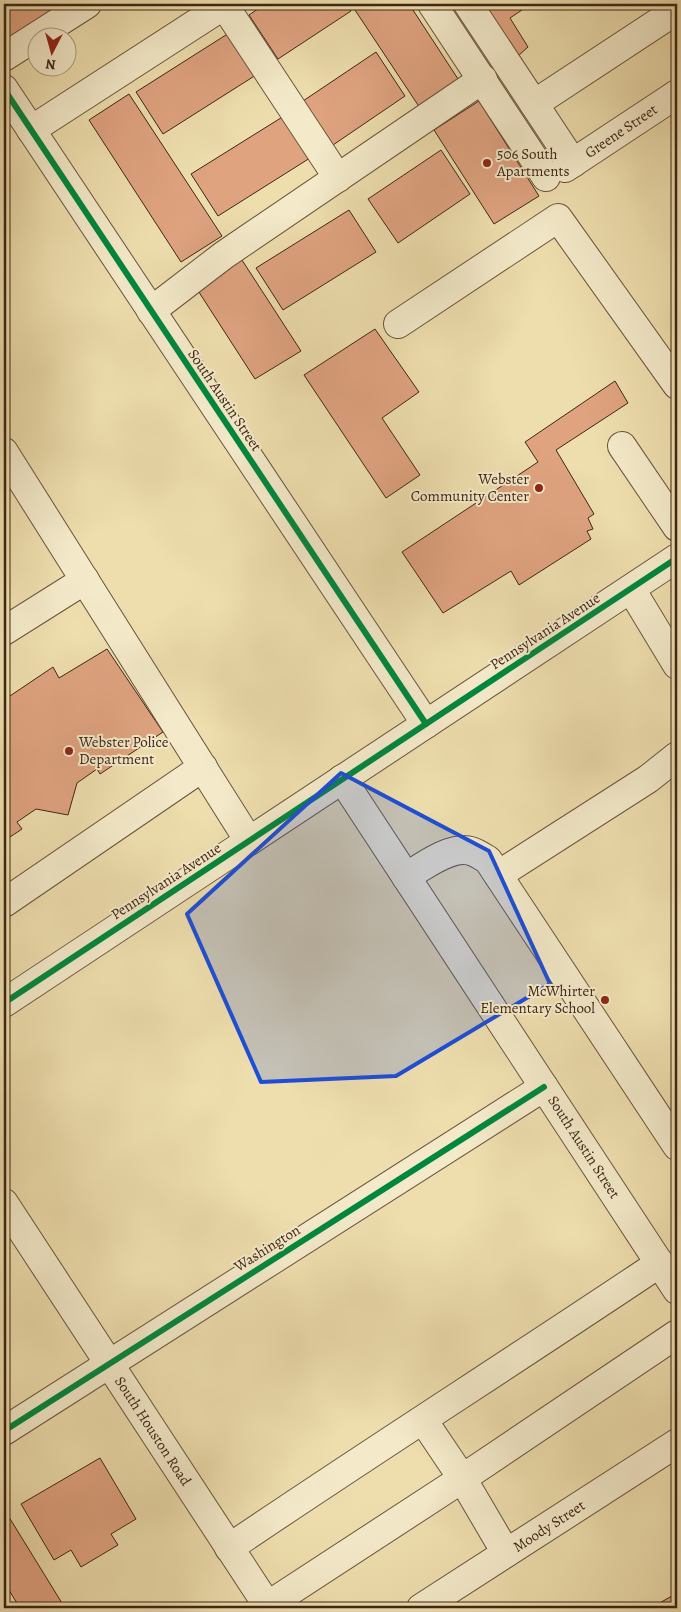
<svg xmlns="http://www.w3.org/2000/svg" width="681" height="1612" font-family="Alegreya,serif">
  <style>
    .building { fill: #dfa380; stroke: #3e2617 }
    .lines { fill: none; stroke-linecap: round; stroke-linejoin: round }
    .minor-casing { stroke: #6a543d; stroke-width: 30 }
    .minor { stroke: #f4eaca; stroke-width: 28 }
    .cycleway-casing { stroke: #f4eaca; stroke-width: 9 }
    .cycleway { stroke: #00873e; stroke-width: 6 }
    .marked { fill: #1d4ed8; fill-opacity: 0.2; stroke: #1d4ed8; stroke-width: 4; stroke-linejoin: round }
    .poi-dot { fill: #8f2418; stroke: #f4eaca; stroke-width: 2 }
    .labels { text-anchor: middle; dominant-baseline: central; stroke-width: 4; stroke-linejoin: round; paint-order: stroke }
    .street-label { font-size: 15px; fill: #3e2617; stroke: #f4eaca }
    .poi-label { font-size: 15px; fill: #3e2617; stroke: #f4eaca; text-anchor: start }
  </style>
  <rect width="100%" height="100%" fill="#eedeae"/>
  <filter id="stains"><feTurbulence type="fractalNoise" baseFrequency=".004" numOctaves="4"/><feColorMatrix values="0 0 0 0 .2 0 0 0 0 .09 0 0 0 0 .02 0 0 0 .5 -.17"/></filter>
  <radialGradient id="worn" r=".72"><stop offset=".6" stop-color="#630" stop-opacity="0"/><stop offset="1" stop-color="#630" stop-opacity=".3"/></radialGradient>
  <g class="building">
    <polygon points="4,4 63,4 8,39 4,32"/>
    <polygon points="265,4 346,4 351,11 278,59 249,15"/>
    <polygon points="351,4 409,4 460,82 420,108"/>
    <polygon points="480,4 531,4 510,18 528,47 518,56"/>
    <polygon points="229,33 256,75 163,134 136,92"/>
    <polygon points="376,52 405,96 333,145 303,101"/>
    <polygon points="129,94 222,236 181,262 89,120"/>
    <polygon points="479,101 539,196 494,224 434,130"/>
    <polygon points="284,116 310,158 218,216 191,174"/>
    <polygon points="441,150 470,194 398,243 368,199"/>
    <polygon points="349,210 376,252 283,310 256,268"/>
    <polygon points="240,257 301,351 255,379 195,286"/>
    <polygon points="375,329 419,392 382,418 420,475 386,498 304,375"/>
    <polygon points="615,381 628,403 556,450 594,514 588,518 593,529 587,531 591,539 519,585 511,571 443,613 402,552 538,462 525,442"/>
    <polygon points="107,649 163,732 100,774 97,769 77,783 68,815 36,809 17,822 22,829 4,841 4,700 53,667 59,678"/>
    <polygon points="100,1458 136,1519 111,1534 118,1545 81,1567 71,1550 54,1560 21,1504"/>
    <polygon points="4,1509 65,1608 20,1608 4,1582"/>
    <polygon points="677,1593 677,1608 651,1608"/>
  </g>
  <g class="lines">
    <defs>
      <g id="minor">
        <polyline points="432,4 546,177"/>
        <polyline points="468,4 573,163"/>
        <polyline points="224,5 338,178"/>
        <polyline points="4,57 87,4"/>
        <polyline points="4,89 426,724"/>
        <polyline points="534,104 677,10"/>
        <polyline points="31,130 226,4"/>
        <polyline points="565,168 677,94"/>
        <polyline points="151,311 224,255 483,79"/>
        <polyline points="398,324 558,218 677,385"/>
        <polyline points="622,446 677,527"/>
        <polyline points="4,452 249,841"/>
        <polyline points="631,589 677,665"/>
        <polyline points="4,631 85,580"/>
        <polyline points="342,779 677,1290"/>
        <polyline points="498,875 648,779 677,756"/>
        <path d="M406 877C422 867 451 845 471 851 477 853 483 857 488 860L677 1146"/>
        <polyline points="4,903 203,767"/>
        <polyline points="4,1003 677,558"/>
        <polyline points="4,1203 269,1608"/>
        <polyline points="423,1420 462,1478 506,1553"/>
        <polyline points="4,1431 544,1087"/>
        <path d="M229 1548C372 1451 517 1359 660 1263"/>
        <polyline points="267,1606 451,1486 677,1334"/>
        <polyline points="421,1608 677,1443"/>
      </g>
    </defs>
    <use href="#minor" class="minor-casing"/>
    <use href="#minor" class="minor"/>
    <defs>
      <g id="cycleway">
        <polyline points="4,89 426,724"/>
        <polyline points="4,1003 677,558"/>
        <polyline points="4,1431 544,1087"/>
      </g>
    </defs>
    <use href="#cycleway" class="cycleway-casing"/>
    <use href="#cycleway" class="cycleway"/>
  </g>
  <path class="marked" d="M341 773 489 851 550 984 396 1076 261 1082 187 914Z"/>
  <g class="poi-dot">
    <circle cx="487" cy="163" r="5"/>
    <circle cx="539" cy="488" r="5"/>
    <circle cx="69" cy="751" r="5"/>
    <circle cx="605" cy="1000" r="5"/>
  </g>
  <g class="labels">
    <g class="street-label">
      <text transform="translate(621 131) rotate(-34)">Greene Street</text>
      <text transform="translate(225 400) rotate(56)">South Austin Street</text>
      <text transform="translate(545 631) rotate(-33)">Pennsylvania Avenue</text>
      <text transform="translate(166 881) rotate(-33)">Pennsylvania Avenue</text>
      <text transform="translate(584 1147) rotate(57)">South Austin Street</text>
      <text transform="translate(267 1248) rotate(-32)">Washington</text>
      <text transform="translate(153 1431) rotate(57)">South Houston Road</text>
      <text transform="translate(549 1526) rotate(-33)">Moody Street</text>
    </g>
    <g class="poi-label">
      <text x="497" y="154">506 South<tspan x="497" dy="17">Apartments</tspan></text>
      <text x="529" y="479" text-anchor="end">Webster<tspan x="529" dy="17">Community Center</tspan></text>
      <text x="79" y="742">Webster Police<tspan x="79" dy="17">Department</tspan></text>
      <text x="595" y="991" text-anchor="end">McWhirter<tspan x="595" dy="17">Elementary School</tspan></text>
    </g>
  </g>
  <rect width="681" height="1612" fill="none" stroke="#eedeae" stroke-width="20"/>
  <rect x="5" y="5" width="671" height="1602" fill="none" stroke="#3e2617" stroke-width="2.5"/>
  <rect x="10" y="10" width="661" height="1592" fill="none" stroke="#3e2617"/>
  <g transform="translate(52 52) rotate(186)"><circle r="24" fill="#f4eaca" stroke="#ab9c82"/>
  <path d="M0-4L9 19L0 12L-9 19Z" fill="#8f2418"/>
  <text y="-8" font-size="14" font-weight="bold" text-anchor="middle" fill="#3e2617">N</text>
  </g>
  <rect width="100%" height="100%" filter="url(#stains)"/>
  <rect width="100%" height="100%" fill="url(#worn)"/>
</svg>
